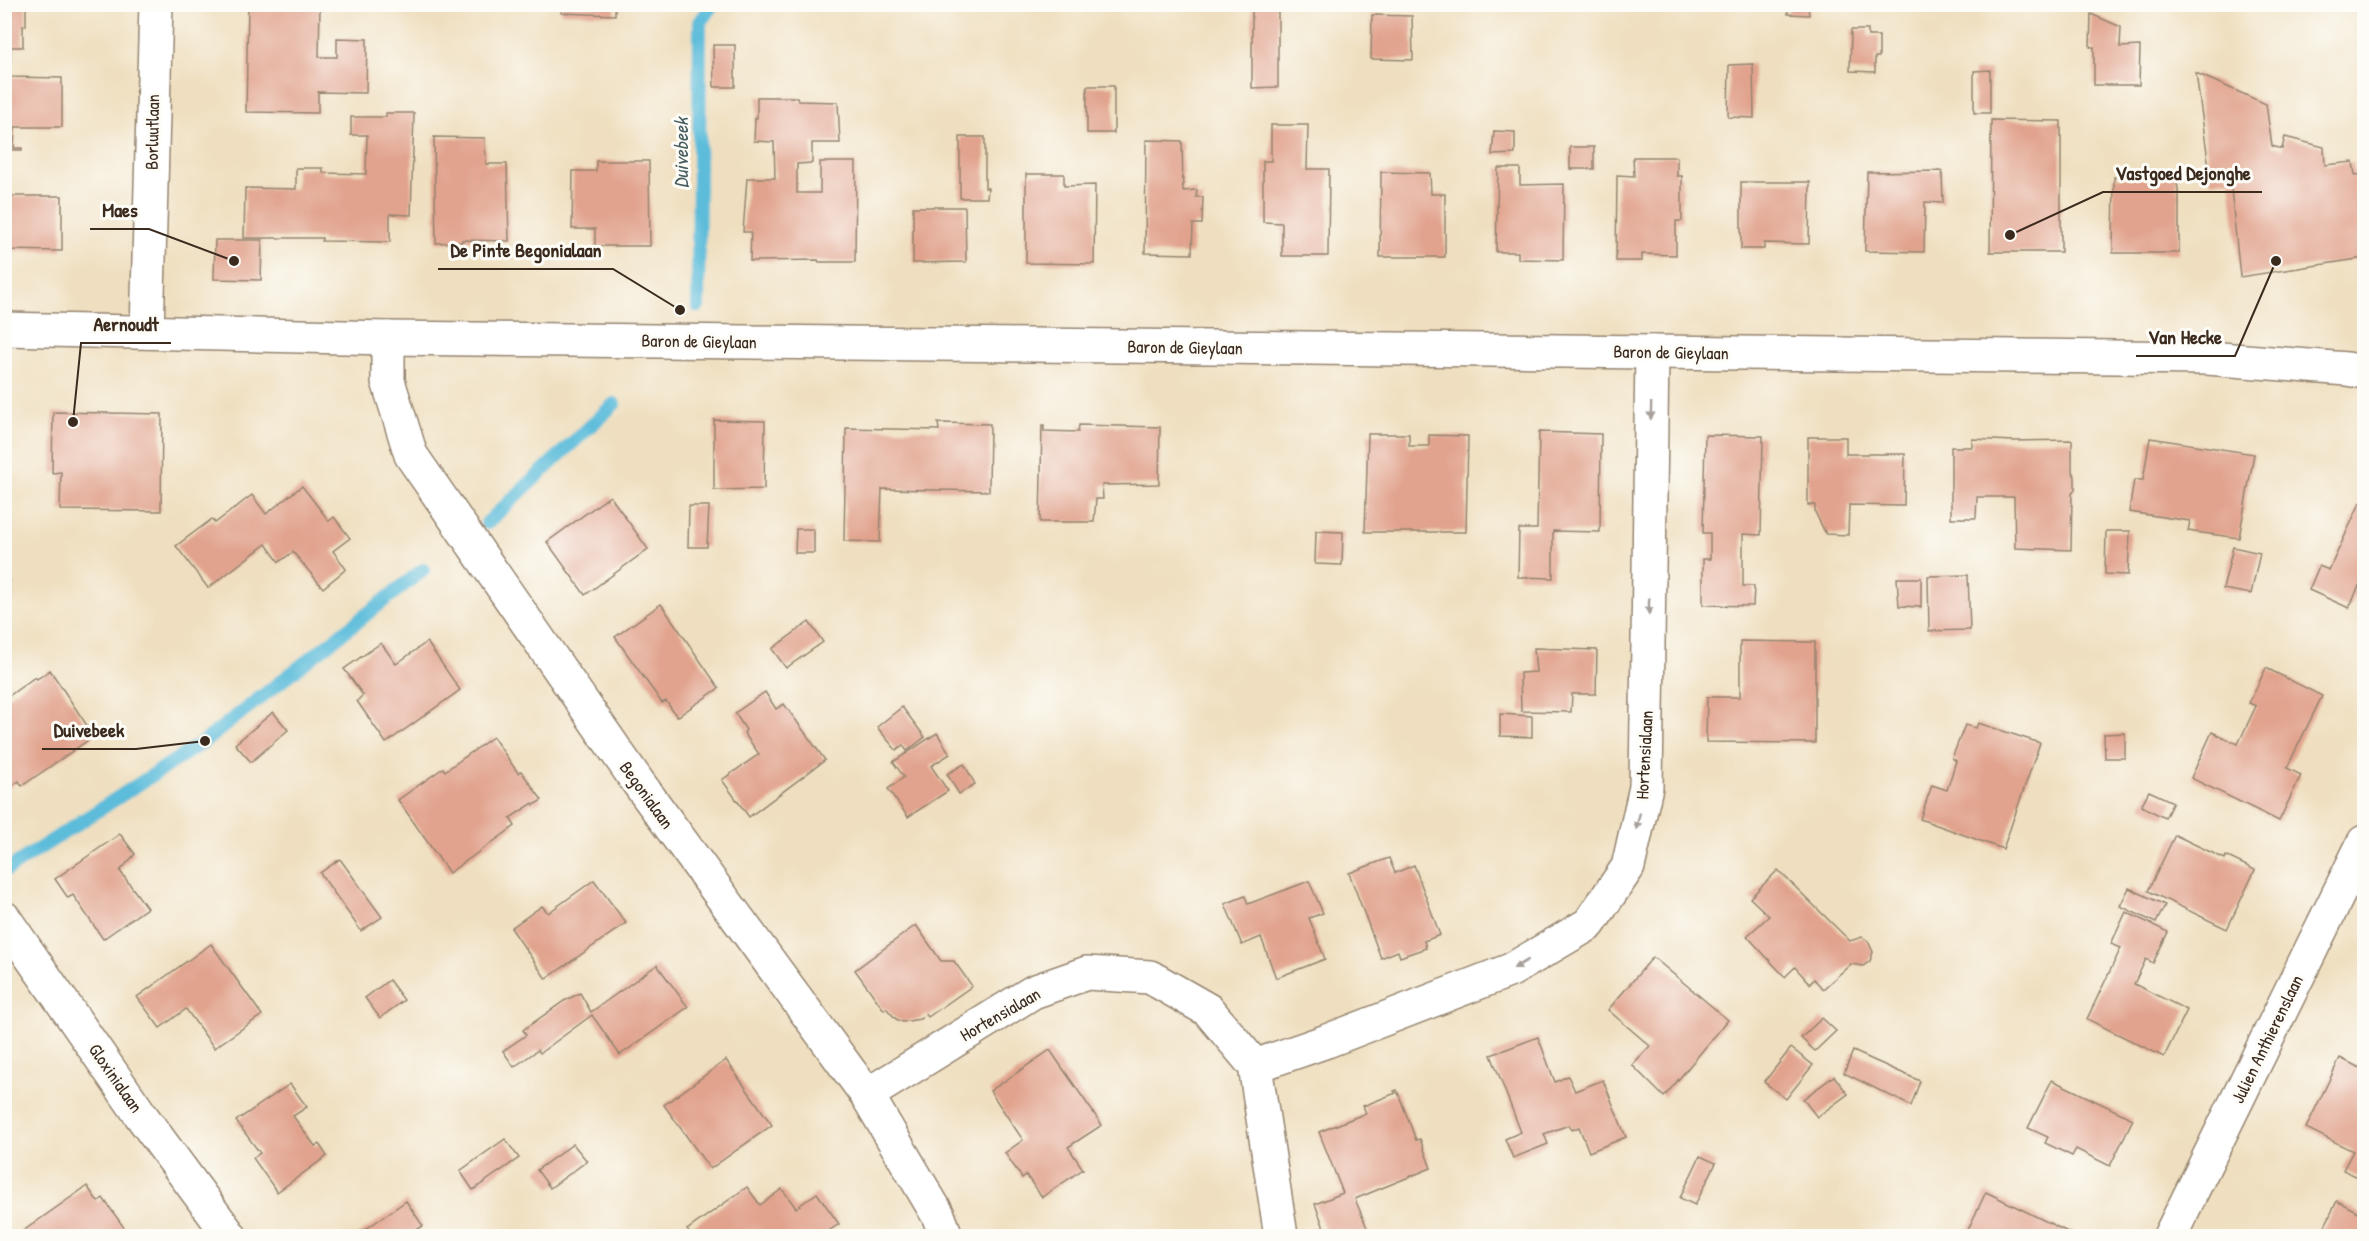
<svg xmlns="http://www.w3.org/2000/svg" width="2369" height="1241" font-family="'Patrick Hand',sans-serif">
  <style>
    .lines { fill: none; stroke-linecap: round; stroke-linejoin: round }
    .stream { stroke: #5cbcda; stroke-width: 14 }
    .building { fill: #e1a38d }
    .minor-casing { stroke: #95846f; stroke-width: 36 }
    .minor { stroke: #fff; stroke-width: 33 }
    .oneway { fill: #a79f9a }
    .labels { text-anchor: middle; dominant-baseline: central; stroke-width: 6; stroke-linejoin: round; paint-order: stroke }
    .street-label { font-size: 18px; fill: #3b2a1e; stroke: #fdfcf7 }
    .water-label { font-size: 20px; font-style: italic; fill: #475d60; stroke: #fdfcf7 }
    .leader { fill: none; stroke: #3b2a1e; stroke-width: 2 }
    .callout-dot { fill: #3b2a1e; stroke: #fdfcf7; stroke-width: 2 }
    .callout-label { font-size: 20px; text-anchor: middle; font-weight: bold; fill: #3b2a1e; stroke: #fdfcf7; stroke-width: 6; stroke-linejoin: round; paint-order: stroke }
  </style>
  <rect width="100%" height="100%" fill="#fdfcf7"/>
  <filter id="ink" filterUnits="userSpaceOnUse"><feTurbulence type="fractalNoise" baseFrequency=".0167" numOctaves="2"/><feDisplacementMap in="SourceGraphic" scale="12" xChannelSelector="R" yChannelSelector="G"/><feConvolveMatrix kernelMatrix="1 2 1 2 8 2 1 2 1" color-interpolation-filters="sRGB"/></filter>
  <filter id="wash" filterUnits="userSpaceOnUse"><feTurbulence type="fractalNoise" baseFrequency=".008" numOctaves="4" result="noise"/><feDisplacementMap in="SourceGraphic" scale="24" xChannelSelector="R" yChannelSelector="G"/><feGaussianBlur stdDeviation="1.35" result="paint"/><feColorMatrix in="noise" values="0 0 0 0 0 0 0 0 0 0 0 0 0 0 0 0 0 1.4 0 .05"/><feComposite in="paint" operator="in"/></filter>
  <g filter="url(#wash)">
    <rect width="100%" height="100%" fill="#efdfc0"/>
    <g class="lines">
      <g class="stream">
        <polyline points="698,306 700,22 713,4"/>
        <polyline points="487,523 614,404"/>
        <polyline points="5,871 205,741 423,570"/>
      </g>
    </g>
    <g id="blocks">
      <g class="building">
        <polygon points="248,4 320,4 319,57 337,57 337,38 367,39 366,93 318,92 318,113 246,112"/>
        <polygon points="562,4 615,4 615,15 561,13"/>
        <polygon points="1252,4 1276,4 1276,12 1278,12 1278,87 1252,88"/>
        <polygon points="1365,4 1382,4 1382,9 1365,8"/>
        <polygon points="1526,4 1555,4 1555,8 1526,6"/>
        <polygon points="1788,4 1808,4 1809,15 1788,14"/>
        <polygon points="4,5 26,5 26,26 23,26 23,47 4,47"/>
        <polygon points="2091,14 2121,27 2120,47 2140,46 2139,85 2094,85 2094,47 2090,47"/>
        <polygon points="1372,15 1412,16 1413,60 1371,59"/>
        <polygon points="1851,30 1868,30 1868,36 1879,36 1879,57 1875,57 1875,72 1850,71"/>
        <polygon points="713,45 735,45 735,87 714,87"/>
        <polygon points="4,49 11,49 10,77 62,78 62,127 15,127 14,148 22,148 22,150 4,150"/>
        <polygon points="1753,64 1754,118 1728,117 1729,65"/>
        <polygon points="1990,70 1990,113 1974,113 1974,71"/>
        <polygon points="2196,73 2266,104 2272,146 2282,149 2285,137 2324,147 2325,165 2353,162 2355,175 2364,174 2364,258 2240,277 2230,179 2211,182"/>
        <rect x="1087" y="86" width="27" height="47"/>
        <polygon points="757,97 797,97 798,101 838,102 840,143 812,143 812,163 797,164 797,193 820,193 820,162 856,162 855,262 819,262 818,260 750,261 751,232 743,232 747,178 775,178 774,142 754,141 755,118 757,118"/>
        <polygon points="386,113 414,113 411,215 390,214 390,242 322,241 322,238 244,238 245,188 296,189 296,168 323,168 323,173 366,174 367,135 351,135 351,117 386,117"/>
        <polygon points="1991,120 2061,121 2061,252 1990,252"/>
        <polygon points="1271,125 1308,125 1307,169 1329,169 1328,256 1282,256 1282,223 1263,222 1263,161 1271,161"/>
        <polygon points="1494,131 1515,132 1515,154 1492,155"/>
        <polygon points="434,137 485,138 486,164 507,164 509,241 462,240 462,242 436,243"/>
        <polygon points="960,137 985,137 985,188 988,188 987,198 960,198"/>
        <polygon points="1146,140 1182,141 1183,191 1197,190 1196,197 1203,197 1202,224 1193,224 1192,254 1145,253"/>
        <rect x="1570" y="147" width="24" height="22"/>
        <polygon points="1633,157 1677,157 1677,176 1682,176 1682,221 1676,221 1676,255 1642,254 1642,261 1616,261 1617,175 1634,176"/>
        <polygon points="596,161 649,161 650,246 595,246 595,229 572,229 573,171 596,171"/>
        <polygon points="1498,168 1520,168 1520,185 1564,184 1563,260 1518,259 1518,252 1496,252"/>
        <polygon points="1942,171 1943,203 1925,202 1924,252 1865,251 1867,172"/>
        <polygon points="1381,172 1430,173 1431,194 1445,194 1445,257 1380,257"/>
        <polygon points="1026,174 1064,174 1064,186 1095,185 1094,264 1026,263"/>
        <polygon points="2176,176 2179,196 2179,253 2113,253 2114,177"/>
        <polygon points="1741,182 1810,182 1809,244 1764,243 1764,249 1741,249"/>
        <polygon points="4,196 62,196 62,251 4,250"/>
        <polygon points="913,207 965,207 966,262 913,263"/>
        <polygon points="215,240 262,240 261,280 214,279"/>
        <polygon points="53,412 162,414 161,511 60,510 61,472 52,473"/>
        <polygon points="714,420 765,421 764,489 714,490"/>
        <polygon points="938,423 990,424 989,491 882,489 880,542 844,541 846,428 939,430"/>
        <polygon points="1042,425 1044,425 1044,431 1078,432 1079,425 1160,427 1159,484 1102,485 1103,499 1096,499 1094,522 1040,522"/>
        <polygon points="1539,432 1601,434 1600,532 1553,531 1553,578 1518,577 1519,529 1537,529"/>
        <polygon points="1368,434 1409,434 1409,446 1429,446 1429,435 1468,436 1466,532 1365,532"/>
        <polygon points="1705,435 1763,436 1761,535 1743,534 1743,586 1754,586 1753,606 1703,605 1703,559 1710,559 1710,533 1703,533"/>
        <polygon points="1808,437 1846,437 1846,454 1905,454 1904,506 1849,505 1848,535 1826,534 1815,512 1815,505 1808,505"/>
        <polygon points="2150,438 2254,454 2239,538 2188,531 2190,521 2129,512 2134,480 2143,480"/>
        <polygon points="1972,439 2013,441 2072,440 2072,471 2075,477 2075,489 2072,494 2071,550 2015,548 2014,497 1977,497 1976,518 1951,518 1951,447 1972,447"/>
        <polygon points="302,486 329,521 334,517 350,538 333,551 346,569 323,588 293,552 279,562 266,544 208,588 176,546 212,519 215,523 252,495 266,514"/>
        <polygon points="610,496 648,549 585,595 547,542"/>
        <polygon points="2360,503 2364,505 2364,588 2359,586 2349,608 2309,590 2319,566 2329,570"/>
        <polygon points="689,506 709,506 707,547 688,547"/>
        <polygon points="796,529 814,529 814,553 795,553"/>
        <polygon points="1316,531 1343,532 1342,565 1315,564"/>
        <polygon points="2106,531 2130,531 2128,575 2105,574"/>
        <polygon points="7,533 10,598 4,598 4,534"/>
        <polygon points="2233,547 2260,553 2251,594 2223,589"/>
        <polygon points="1968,575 1970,630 1929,631 1928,576"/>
        <polygon points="1897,578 1921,578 1921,607 1899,606"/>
        <polygon points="661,604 719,688 677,717 666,701 662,703 615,637"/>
        <polygon points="809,622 823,642 786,668 772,649"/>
        <polygon points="1740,641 1815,642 1815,743 1706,742 1707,697 1740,697"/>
        <polygon points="427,642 460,690 386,743 357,701 363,695 344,669 381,643 396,664"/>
        <polygon points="1534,648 1597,650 1596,694 1572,694 1571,712 1521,711 1520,673 1536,672"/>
        <polygon points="2266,668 2322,696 2287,768 2301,775 2279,821 2191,778 2212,732 2238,744 2256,706 2249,703"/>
        <polygon points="50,670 94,736 22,786 19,781 4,791 4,696 6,698 35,677 37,679"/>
        <polygon points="765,692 776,709 784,704 825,760 749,817 722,780 759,754 744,733 746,730 735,713"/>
        <polygon points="902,707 925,737 907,751 903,745 896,750 877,727"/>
        <polygon points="273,712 288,730 251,762 235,744"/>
        <polygon points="1500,714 1532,716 1532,737 1500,736"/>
        <polygon points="1978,723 2040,743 2003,849 1920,819 1932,785 1947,790 1956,761 1952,758 1965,725 1976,728"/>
        <polygon points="937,733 950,754 931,766 948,791 908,817 888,789 904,777 893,762"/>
        <polygon points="2125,733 2125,758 2105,758 2104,734"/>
        <polygon points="493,737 518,773 521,771 542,800 534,805 533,803 510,818 515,826 449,873 398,800 443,768 445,771"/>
        <polygon points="964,764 975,784 959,794 947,774"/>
        <polygon points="2149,791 2173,802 2165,818 2141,806"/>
        <polygon points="120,834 135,854 120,871 147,908 103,939 73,895 68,898 55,879"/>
        <polygon points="2175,835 2225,859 2226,856 2255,870 2227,929 2148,891"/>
        <polygon points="1389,858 1395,873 1414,865 1440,935 1424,941 1426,948 1400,957 1398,951 1381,958 1349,873"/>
        <polygon points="340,859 382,917 361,931 320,873"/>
        <polygon points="1778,870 1850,941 1862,937 1868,941 1873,952 1870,961 1863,966 1851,964 1823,989 1814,979 1810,984 1795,967 1785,977 1747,936 1769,916 1750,898"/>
        <polygon points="594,880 626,923 546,979 511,928 542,906 548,913"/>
        <polygon points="1309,881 1323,913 1309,918 1325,959 1276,978 1261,937 1242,945 1225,904 1245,896 1248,904"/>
        <polygon points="2129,888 2165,905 2156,923 2120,906"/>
        <polygon points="2126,912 2168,932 2153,963 2146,959 2134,984 2187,1010 2164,1057 2087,1019 2121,948 2111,944"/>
        <polygon points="916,925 941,961 954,961 972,986 928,1017 926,1014 920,1019 903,1022 896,1019 886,1008 884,1010 855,970"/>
        <polygon points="211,944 262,1015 214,1048 186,1009 160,1028 137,997"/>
        <polygon points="1653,957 1728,1020 1664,1097 1632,1065 1650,1046 1608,1010"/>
        <polygon points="657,965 688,1007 620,1055 592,1015 540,1053 538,1050 514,1067 503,1051 526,1035 523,1030 564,1001 580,993 591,1012"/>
        <polygon points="389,980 404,1000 380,1018 365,998"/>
        <polygon points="1822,1018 1836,1031 1815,1051 1801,1038"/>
        <polygon points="1538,1037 1555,1082 1568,1076 1575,1091 1603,1080 1626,1137 1589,1152 1579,1127 1572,1130 1569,1125 1544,1134 1548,1144 1513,1158 1505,1139 1521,1132 1491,1055"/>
        <polygon points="1791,1048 1813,1065 1786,1099 1764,1082"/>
        <polygon points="1050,1050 1102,1125 1068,1147 1083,1169 1042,1197 1026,1175 1022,1178 1005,1153 1023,1140 990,1091"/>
        <polygon points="1853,1051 1920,1081 1911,1106 1844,1073"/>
        <polygon points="2340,1058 2364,1070 2364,1180 2343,1170 2353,1151 2306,1128"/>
        <polygon points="726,1060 772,1125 710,1169 664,1105"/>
        <polygon points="1834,1076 1848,1094 1817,1117 1803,1099"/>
        <polygon points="2052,1080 2133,1119 2110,1166 2076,1149 2072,1156 2045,1143 2048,1137 2028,1128"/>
        <polygon points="290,1084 307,1107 293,1116 315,1146 319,1144 327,1156 277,1192 253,1158 260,1153 236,1121"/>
        <polygon points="1397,1090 1416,1140 1420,1139 1431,1168 1355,1199 1368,1230 1350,1236 1327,1236 1315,1204 1343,1193 1319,1132 1366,1113 1363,1106 1396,1093 1394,1091"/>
        <polygon points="505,1139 519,1158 473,1190 460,1171"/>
        <polygon points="573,1144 587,1161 550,1188 537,1170"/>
        <polygon points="1700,1156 1716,1163 1695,1205 1680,1198"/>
        <polygon points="87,1186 98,1202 103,1198 130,1236 16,1236"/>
        <polygon points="747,1187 760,1205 782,1189 796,1208 817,1193 839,1224 821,1236 753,1236 750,1232 744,1236 692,1236 687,1230"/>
        <polygon points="1986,1192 2076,1236 1965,1236"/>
        <polygon points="406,1201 423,1226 407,1236 356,1236"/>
        <polygon points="2337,1201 2364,1215 2364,1236 2320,1236"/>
      </g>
    </g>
  </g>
  <g filter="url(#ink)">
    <use href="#blocks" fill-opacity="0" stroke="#95846f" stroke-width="1.5"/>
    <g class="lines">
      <defs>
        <g id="minor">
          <polyline points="4,329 388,338 2207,358 2347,369 2364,372"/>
          <polyline points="147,332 156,4"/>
          <polyline points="388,338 388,381 411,455 637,781 867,1095 938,1215 946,1236"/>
          <polyline points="4,918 140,1114 230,1236"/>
          <polyline points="1255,1066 1327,1041 1511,970 1589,924 1628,867 1646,787 1652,352"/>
          <polyline points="867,1095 1033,992 1087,973 1150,977 1208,1010 1255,1066 1281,1236"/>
          <polyline points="2170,1236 2364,842"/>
        </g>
      </defs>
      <use href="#minor" class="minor-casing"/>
      <use href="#minor" class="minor"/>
    </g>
    <defs><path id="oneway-solid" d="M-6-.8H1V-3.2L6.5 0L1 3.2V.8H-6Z" transform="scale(1.5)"/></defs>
    <g class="oneway">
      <use href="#oneway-solid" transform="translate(1651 411) rotate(91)"/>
      <use href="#oneway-solid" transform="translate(1649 606) rotate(91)"/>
      <use href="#oneway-solid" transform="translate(1638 821) rotate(103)"/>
      <use href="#oneway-solid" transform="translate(1521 964) rotate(150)"/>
    </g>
  </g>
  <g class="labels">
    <g class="street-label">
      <text transform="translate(152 132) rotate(-89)">Borluutlaan</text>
      <text transform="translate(699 341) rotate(1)">Baron de Gieylaan</text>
      <text transform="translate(1185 347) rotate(1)">Baron de Gieylaan</text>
      <text transform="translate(1671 352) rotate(1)">Baron de Gieylaan</text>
      <text transform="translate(1644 755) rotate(-87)">Hortensialaan</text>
      <text transform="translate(647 795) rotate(54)">Begonialaan</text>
      <text transform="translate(1000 1014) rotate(-30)">Hortensialaan</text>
      <text transform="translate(2267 1039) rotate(-64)">Julien Anthierenslaan</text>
      <text transform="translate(116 1078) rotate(55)">Gloxinialaan</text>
    </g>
    <g class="water-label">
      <text transform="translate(680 153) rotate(-90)">Duivebeek</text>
    </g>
  </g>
  <path class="leader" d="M2010 235L2103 192H2262M234 261L149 229H90M680 310L613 269H438M73 422L81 343H171M2276 261L2235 356H2136M205 741L136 749H42"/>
  <g class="callout-dot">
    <circle cx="2010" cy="235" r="6"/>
    <circle cx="234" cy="261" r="6"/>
    <circle cx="680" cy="310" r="6"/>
    <circle cx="73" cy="422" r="6"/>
    <circle cx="2276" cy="261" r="6"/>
    <circle cx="205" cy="741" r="6"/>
  </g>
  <g class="callout-label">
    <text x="2183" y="180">Vastgoed Dejonghe</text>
    <text x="120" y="217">Maes</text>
    <text x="526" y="257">De Pinte Begonialaan</text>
    <text x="126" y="331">Aernoudt</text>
    <text x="2185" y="344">Van Hecke</text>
    <text x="89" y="737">Duivebeek</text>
  </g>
  <rect width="2369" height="1241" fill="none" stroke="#fdfcf7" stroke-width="24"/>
</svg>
